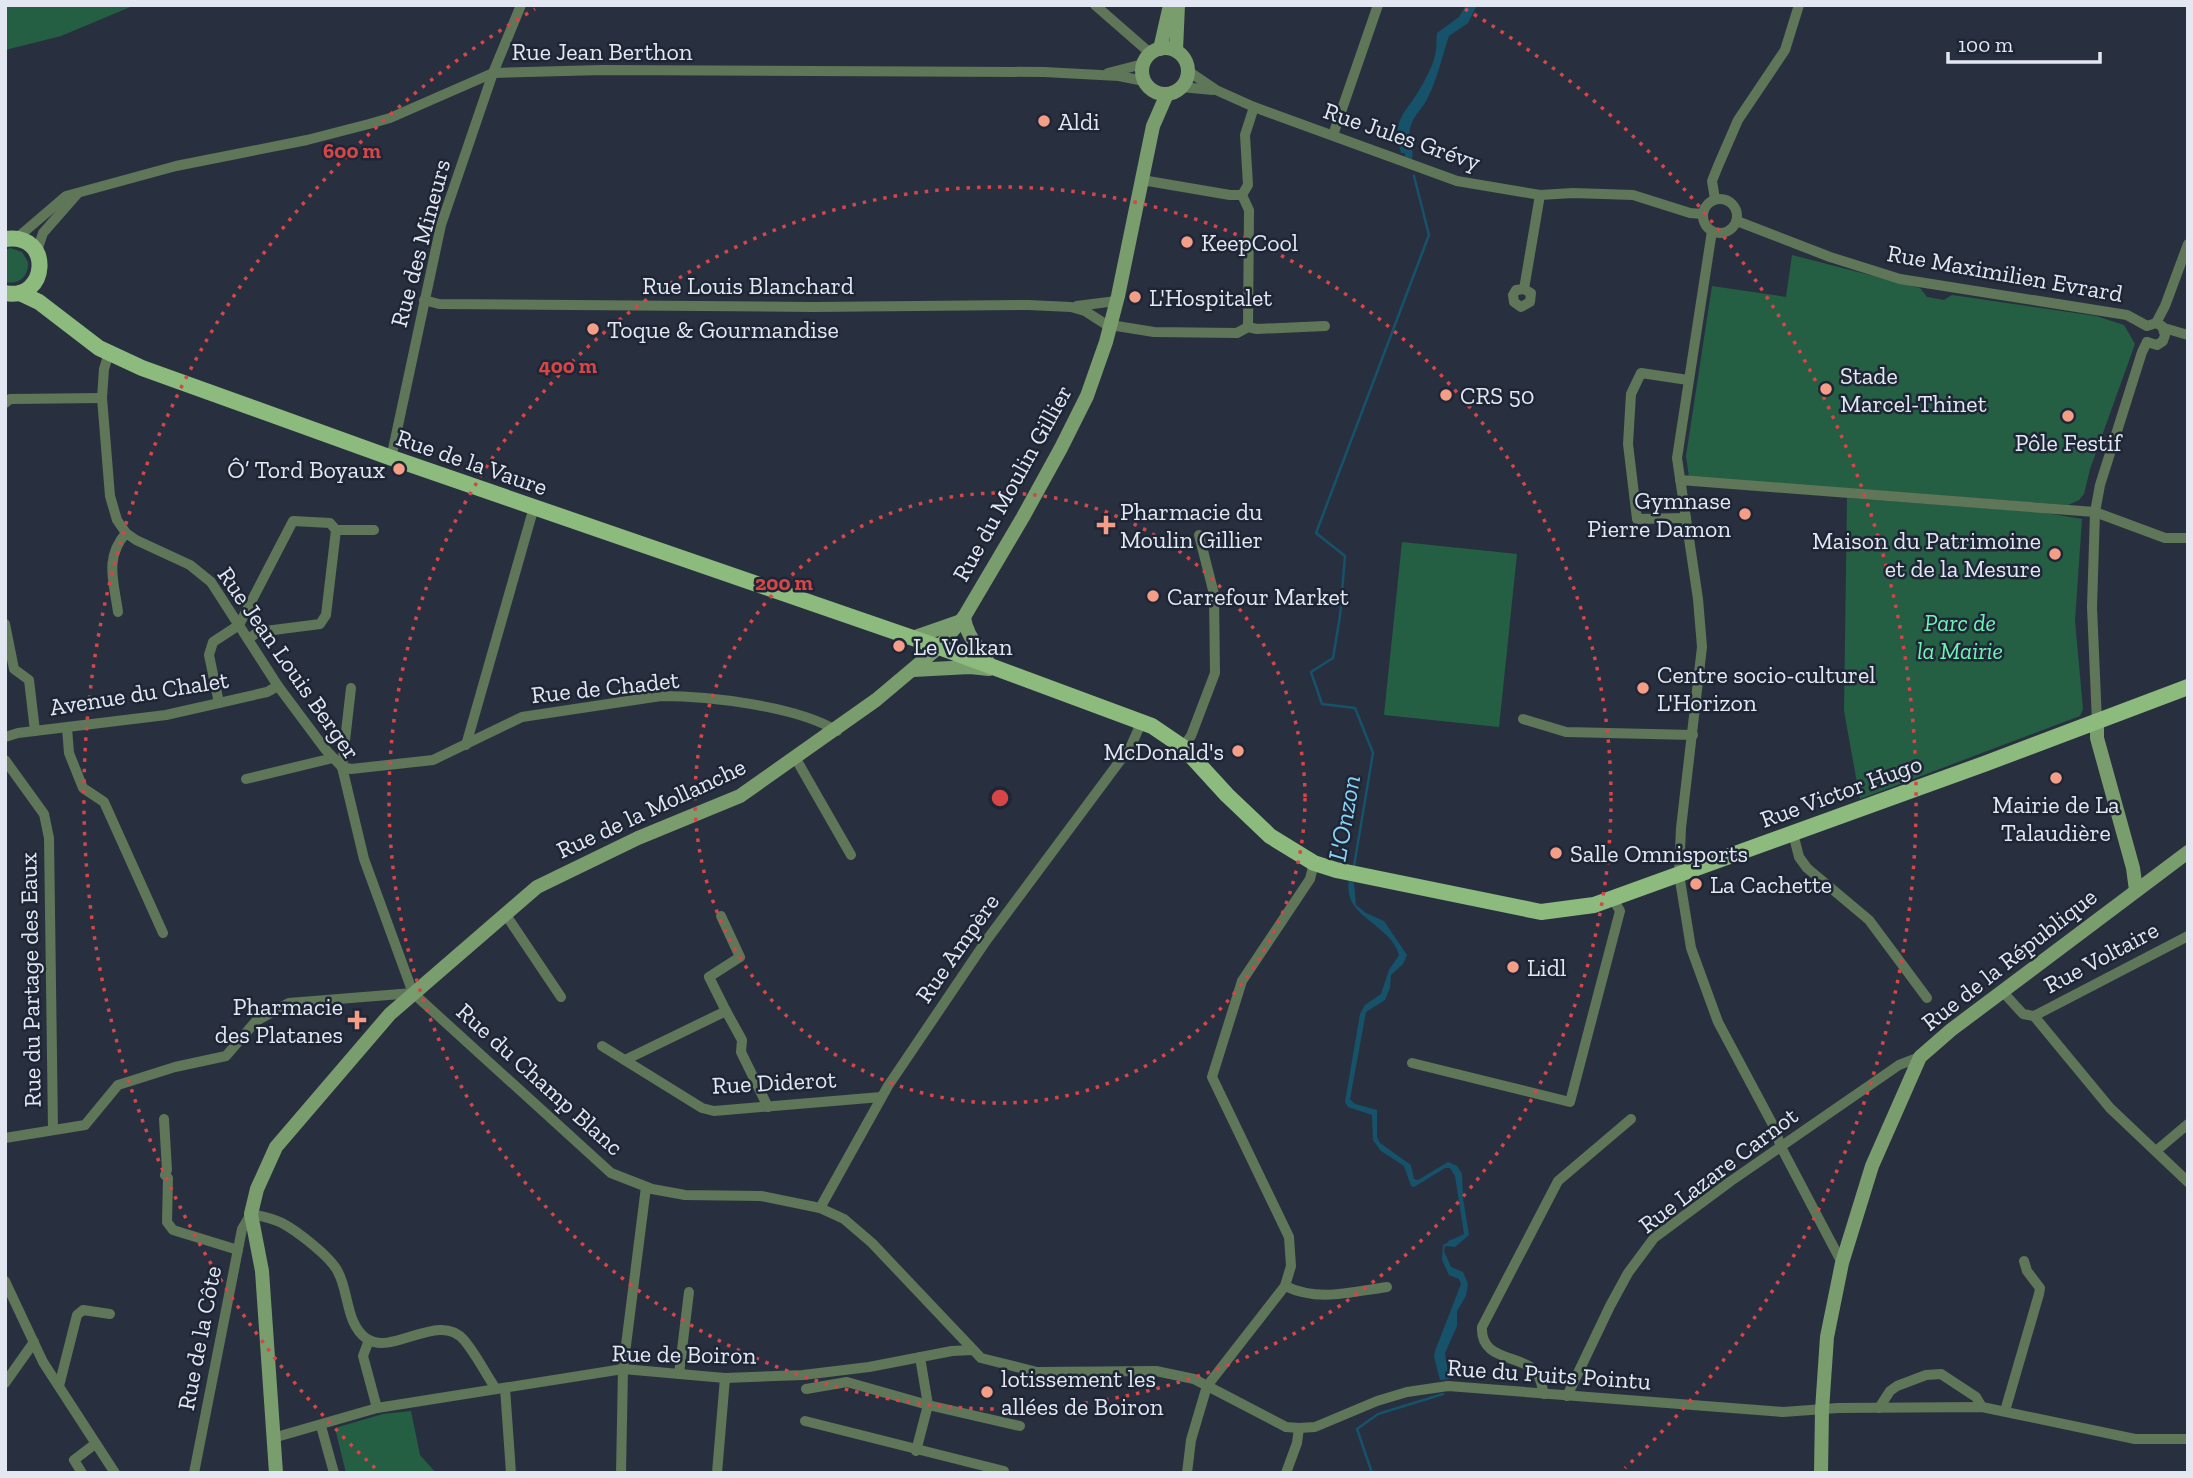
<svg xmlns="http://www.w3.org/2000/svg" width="2193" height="1478" font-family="'Zilla Slab',serif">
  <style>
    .green { fill: #245f44 }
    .water { fill: #16526a }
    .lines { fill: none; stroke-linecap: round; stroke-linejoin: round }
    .stream { stroke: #16526a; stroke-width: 2.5 }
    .street { stroke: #5f7658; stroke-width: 10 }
    .secondary { stroke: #799d6d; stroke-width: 14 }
    .primary { stroke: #8cbb7d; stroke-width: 16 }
    .ring { fill: none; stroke: #d84546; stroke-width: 3.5; stroke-dasharray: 3.5 7 }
    .poi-dot { fill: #f49e88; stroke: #1e2636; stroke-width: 2.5 }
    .labels { text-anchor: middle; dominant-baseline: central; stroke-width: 5; stroke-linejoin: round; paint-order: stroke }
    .street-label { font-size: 24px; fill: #e2e7f2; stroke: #1e2636 }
    .poi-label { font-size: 24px; fill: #e2e7f2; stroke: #1e2636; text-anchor: start }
    .park-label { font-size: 24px; font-style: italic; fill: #6ff3b3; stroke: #1e2636 }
    .water-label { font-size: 26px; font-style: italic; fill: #88d3f6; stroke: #1e2636 }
    .centre { fill: #d84546; stroke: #1e2636; stroke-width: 3.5 }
    .ring-label { font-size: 21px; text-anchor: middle; font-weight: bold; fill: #d84546; stroke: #1e2636; stroke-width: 5; stroke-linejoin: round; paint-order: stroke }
  </style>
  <rect width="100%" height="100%" fill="#283040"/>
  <g class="green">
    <polygon points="5,5 135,5 61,36 5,50"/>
    <path d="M10 248 22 252 28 262C29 276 19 285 5 282V250Z"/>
    <polygon points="1792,255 1920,288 1927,297 1944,300 1952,295 2096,316 2124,325 2135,344 2090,469 2084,494 2079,500 2068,505 1689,477 1686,456 1712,286 1786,297"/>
    <polygon points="1847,498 2040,512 2082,519 2075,621 2083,709 2080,716 1860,799 1844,711"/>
    <polygon points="1402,542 1517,554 1499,727 1384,715"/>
    <polygon points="411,1411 420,1455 436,1473 346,1473 335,1428 383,1414"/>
  </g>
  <g class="water">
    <path d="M1466 5H1477L1468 23 1449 36C1442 56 1438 78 1428 97 1424 107 1414 115 1411 125 1406 137 1415 149 1412 159L1405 157V153H1401C1391 117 1406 114 1421 87 1427 77 1435 61 1436 50 1437 44 1436 39 1437 33L1459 17Z"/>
    <path d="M1349 881 1354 883 1356 905 1366 913 1384 921 1407 955 1403 964 1391 975 1390 988 1385 1000 1366 1012 1350 1099 1355 1104 1377 1110V1137L1380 1143 1411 1165 1414 1179 1418 1180 1448 1162 1457 1166 1462 1174 1463 1198 1469 1235 1455 1247 1445 1246 1444 1251 1451 1267 1463 1272 1468 1284 1466 1296 1457 1311V1326L1445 1353 1449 1379 1440 1380 1434 1357 1435 1351 1461 1284 1459 1279 1449 1275 1442 1260 1443 1245 1464 1234 1455 1176 1450 1168H1445L1414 1187 1411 1186 1404 1166 1381 1151 1373 1140 1372 1115 1348 1107 1345 1102 1360 1014 1365 1005 1381 994 1389 970 1399 955C1391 924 1342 917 1349 881Z"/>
  </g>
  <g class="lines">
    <g class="stream">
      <polyline points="1354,866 1373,753 1355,708 1322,704 1311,672 1333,658 1340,616 1345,556 1316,533 1429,235 1414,176"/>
      <polyline points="1449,1242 1462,1237"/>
      <polyline points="1372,1473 1357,1429 1378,1414 1443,1394"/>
    </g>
    <g class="street">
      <polyline points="1095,5 1150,53"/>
      <polyline points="1188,71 1216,90 1254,107 1457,181 1540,195 1573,193 1633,195 1690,213 1703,214"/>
      <polyline points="1108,73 1143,64"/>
      <polyline points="1181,87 1213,90"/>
      <polyline points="1333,135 1378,5"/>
      <polyline points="1142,180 1230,195 1242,195"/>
      <circle cx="1720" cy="216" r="17"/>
      <polyline points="1715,199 1712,181 1718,166 1738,120 1785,50 1799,5"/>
      <polyline points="1737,221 1830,257 1900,279 2127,315 2147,326 2156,323 2162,326 2165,335 2163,341 2157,345 2147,342"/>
      <polyline points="1712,231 1677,458 1698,599 1702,647 1681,828 1679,874 1691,948 1718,1022 1774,1127 1781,1147 1842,1263"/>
      <polyline points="17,238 66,196 176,166 307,140 369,124 390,118 493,73 602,70 1044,72 1119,76 1144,81"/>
      <polyline points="37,251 43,233 78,193"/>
      <polyline points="1524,289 1531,293 1530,302 1521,307 1514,302 1513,295 1516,290 1524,289 1540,195"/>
      <polyline points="424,300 439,304 813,307 1028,305 1071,307 1085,311 1110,327"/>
      <polyline points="1077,306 1116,301"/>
      <polyline points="2156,323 2165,306 2188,244"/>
      <polyline points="1110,325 1154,332 1237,333 1248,327 1257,329 1325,326"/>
      <polyline points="1248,327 1249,210 1242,195 1248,185 1245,135 1254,107"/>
      <polyline points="2164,328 2188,335"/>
      <polyline points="109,353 104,369 102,398 110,496 117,520 126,533 136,540 190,565 211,582 278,686 325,749 342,767 364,859 413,993 611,1173 652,1189 685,1195 761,1196 820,1208 844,1219 872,1243 981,1358 1037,1372 1156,1371 1194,1379 1286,1427 1299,1428 1315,1427 1377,1401 1407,1392 1448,1386 1783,1412 1838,1408 1982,1407 2135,1439 2188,1439"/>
      <polyline points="5,403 10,399 102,398"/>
      <polyline points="389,457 393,449 441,225 493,73 521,5"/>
      <polyline points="1680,480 2095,512 2165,538 2188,538"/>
      <polyline points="1686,518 1637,519 1628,444 1631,394 1641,373 1688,380"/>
      <polyline points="336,530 374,530"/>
      <path d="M118 612C114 582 104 558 126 533"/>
      <polyline points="5,624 14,669 29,680 35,731"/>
      <polyline points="219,703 209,655 213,642 239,625 293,521 330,523 336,530 326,615 320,624 258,632 248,639"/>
      <polyline points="1523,719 1566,732 1693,735"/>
      <polyline points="2097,722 2092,607 2095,512 2100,485 2142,352 2147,342"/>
      <polyline points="67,728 69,753 83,788 104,802 163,933"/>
      <polyline points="5,737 18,733 166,715 267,692 278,686"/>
      <polyline points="466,745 534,507"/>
      <polyline points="1183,747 1191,736 1215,673 1214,594 1199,535"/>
      <polyline points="796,759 851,855"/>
      <polyline points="5,760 44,814 49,838 53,1129"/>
      <path d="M342 767 351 769 433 760 522 717 661 696C708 696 797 706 837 731"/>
      <polyline points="342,767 351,688"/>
      <polyline points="246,779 333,758"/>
      <polyline points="1793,833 1799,857 1807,868 1869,920 1927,998"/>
      <polyline points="506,915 561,997"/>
      <polyline points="721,916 740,957 709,977 726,1011"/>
      <polyline points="2002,991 2023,1014 2034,1016 2110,1108 2188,1182"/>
      <polyline points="2034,1016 2188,936"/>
      <polyline points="602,1046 702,1108 714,1111 881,1097"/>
      <polyline points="625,1060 726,1011 742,1040 741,1052 768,1107"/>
      <polyline points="1412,1063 1570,1102 1620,911 1613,899"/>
      <polyline points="164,1119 167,1170 165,1175 168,1178 167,1222 173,1230 238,1250"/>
      <polyline points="5,1138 85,1125 118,1085 175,1067 226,1056 256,1021 289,1003 413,993"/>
      <polyline points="2156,1151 2188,1124"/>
      <polyline points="820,1208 888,1086 986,941 1131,746 1142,721"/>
      <polyline points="5,1281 43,1362 115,1473"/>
      <path d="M1285 1286C1318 1302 1351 1292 1387 1287"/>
      <polyline points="369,1340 363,1356 377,1408"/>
      <polyline points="679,1374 689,1292"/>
      <polyline points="5,1383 34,1342"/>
      <polyline points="59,1386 77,1315 83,1310 110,1314"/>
      <polyline points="505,1388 511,1473"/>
      <polyline points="806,1389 847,1382 928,1405 1020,1426"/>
      <path d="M1544 1394C1542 1387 1541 1379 1537 1373 1522 1354 1480 1362 1482 1327L1558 1181 1631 1119"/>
      <polyline points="1567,1396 1610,1306 1628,1273 1654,1238 1731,1181 1899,1065 1920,1057"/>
      <polyline points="1879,1408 1890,1391 1897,1386 1926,1375 1941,1374 1976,1397 1982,1407"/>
      <polyline points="2005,1411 2039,1294 2040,1288 2027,1271 2024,1261"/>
      <polyline points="805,1421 1004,1471"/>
      <polyline points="321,1426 334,1473"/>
      <polyline points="273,1438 377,1408 623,1369 725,1378 803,1375 869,1367 952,1351 973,1350"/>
      <polyline points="916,1451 928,1405 920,1357"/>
      <polyline points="82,1473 74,1460 95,1444"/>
      <path d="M194 1473 242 1229 251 1214C261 1216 272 1218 282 1223 297 1231 331 1257 338 1272 349 1292 346 1325 367 1339 393 1356 439 1311 464 1340 476 1354 485 1373 496 1389"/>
      <polyline points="621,1473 623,1369 646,1187"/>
      <polyline points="717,1473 725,1378"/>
      <polyline points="1187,1473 1191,1440 1207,1386 1285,1286 1291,1266 1289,1237 1212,1077 1242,981 1310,879 1314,863"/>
      <polyline points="1286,1473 1297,1443 1299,1428"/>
    </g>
    <g class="secondary">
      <circle cx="1165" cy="71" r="23"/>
      <polyline points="1160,49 1170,5"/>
      <polyline points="1176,50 1178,5"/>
      <path d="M964 617C966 637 981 648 990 666"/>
      <polyline points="912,638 958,622"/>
      <polyline points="913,670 970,667 989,669"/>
      <polyline points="2097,722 2097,738 2133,868 2136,890"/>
      <polyline points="276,1473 262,1271 251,1214 257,1189 276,1147 390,1014 537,887 638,838 740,796 876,700 939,647 964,617 1023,517 1061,448 1087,396 1106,342 1118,296 1153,126 1167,94"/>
      <polyline points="1821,1473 1822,1410 1827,1337 1842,1263 1872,1166 1920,1057 1951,1030 2188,852"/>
    </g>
    <g class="primary">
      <path d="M5 239C54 232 48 302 5 293"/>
      <polyline points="20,293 39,302 99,348 142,368 389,457 939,647 1152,726 1183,747 1227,795 1270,836 1314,863 1336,870 1541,912 1594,905 1984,764 2188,687"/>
    </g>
  </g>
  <g class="ring">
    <circle cx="1000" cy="798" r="305"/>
    <circle cx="1000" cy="798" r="611"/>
    <path d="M375 1468A916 916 0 0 1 535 9M1465 9A916 916 0 0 1 1625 1468"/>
  </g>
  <g class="poi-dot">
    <circle cx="1044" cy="121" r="7"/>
    <circle cx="1187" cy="242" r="7"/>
    <circle cx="1135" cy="297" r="7"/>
    <circle cx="593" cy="329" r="7"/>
    <circle cx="1826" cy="389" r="7"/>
    <circle cx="1446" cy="395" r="7"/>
    <circle cx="2068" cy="416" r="7"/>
    <circle cx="399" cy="469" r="7"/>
    <circle cx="1745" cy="514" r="7"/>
    <path d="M1102.5 514.5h7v7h7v7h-7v7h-7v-7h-7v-7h7z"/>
    <circle cx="2055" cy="554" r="7"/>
    <circle cx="1153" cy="596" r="7"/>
    <circle cx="899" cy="646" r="7"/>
    <circle cx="1643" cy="688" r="7"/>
    <circle cx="1238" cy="751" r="7"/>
    <circle cx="2056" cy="778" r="7"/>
    <circle cx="1556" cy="853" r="7"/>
    <circle cx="1696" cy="884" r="7"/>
    <circle cx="1513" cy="967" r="7"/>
    <path d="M353.5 1009.5h7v7h7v7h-7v7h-7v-7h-7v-7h7z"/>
    <circle cx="987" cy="1392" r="7"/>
  </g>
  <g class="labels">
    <g class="street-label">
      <text x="602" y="51">Rue Jean Berthon</text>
      <text transform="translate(1402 136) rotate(19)">Rue Jules Grévy</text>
      <text transform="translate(420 243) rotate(-75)">Rue des Mineurs</text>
      <text transform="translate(2005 273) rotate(10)">Rue Maximilien Evrard</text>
      <text x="748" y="285">Rue Louis Blanchard</text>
      <text transform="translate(472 462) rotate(19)">Rue de la Vaure</text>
      <text transform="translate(1012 483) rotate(-61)">Rue du Moulin Gillier</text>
      <text transform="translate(289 663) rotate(55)">Rue Jean Louis Berger</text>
      <text transform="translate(605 687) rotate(-6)">Rue de Chadet</text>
      <text transform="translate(139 693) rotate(-9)">Avenue du Chalet</text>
      <text transform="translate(1841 791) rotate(-20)">Rue Victor Hugo</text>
      <text transform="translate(651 808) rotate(-25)">Rue de la Mollanche</text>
      <text transform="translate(957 948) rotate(-55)">Rue Ampère</text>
      <text transform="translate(2101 957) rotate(-28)">Rue Voltaire</text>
      <text transform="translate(2009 959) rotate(-38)">Rue de la République</text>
      <text transform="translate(30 980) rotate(-91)">Rue du Partage des Eaux</text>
      <text transform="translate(540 1079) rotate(42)">Rue du Champ Blanc</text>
      <text transform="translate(774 1082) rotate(-3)">Rue Diderot</text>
      <text transform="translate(1718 1170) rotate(-37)">Rue Lazare Carnot</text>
      <text transform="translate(199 1338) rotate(-79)">Rue de la Côte</text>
      <text transform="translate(684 1354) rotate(1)">Rue de Boiron</text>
      <text transform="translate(1549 1374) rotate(4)">Rue du Puits Pointu</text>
    </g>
    <g class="poi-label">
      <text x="1058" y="121">Aldi</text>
      <text x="1201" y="242">KeepCool</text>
      <text x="1149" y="297">L'Hospitalet</text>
      <text x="607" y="329">Toque &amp; Gourmandise</text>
      <text x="1840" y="375">Stade<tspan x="1840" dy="28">Marcel-Thinet</tspan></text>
      <text x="1460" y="395">CRS 50</text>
      <text x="2068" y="442" text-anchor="middle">Pôle Festif</text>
      <text x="385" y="469" text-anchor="end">Ô’ Tord Boyaux</text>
      <text x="1731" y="500" text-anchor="end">Gymnase<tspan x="1731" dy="28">Pierre Damon</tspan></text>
      <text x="1120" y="511">Pharmacie du<tspan x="1120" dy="28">Moulin Gillier</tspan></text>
      <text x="2041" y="540" text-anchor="end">Maison du Patrimoine<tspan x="2041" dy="28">et de la Mesure</tspan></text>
      <text x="1167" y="596">Carrefour Market</text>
      <text x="913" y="646">Le Volkan</text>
      <text x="1657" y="674">Centre socio-culturel<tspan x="1657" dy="28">L'Horizon</tspan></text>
      <text x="1224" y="751" text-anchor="end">McDonald's</text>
      <text x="2056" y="804" text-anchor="middle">Mairie de La<tspan x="2056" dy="28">Talaudière</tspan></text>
      <text x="1570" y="853">Salle Omnisports</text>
      <text x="1710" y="884">La Cachette</text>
      <text x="1527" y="967">Lidl</text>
      <text x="343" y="1006" text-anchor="end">Pharmacie<tspan x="343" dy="28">des Platanes</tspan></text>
      <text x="1001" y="1378">lotissement les<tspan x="1001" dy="28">allées de Boiron</tspan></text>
    </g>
    <g class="park-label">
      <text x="1960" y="622">Parc de<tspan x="1960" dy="28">la Mairie</tspan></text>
    </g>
    <g class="water-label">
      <text transform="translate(1344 818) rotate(-80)">L'Onzon</text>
    </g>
  </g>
  <circle cx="1000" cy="798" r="10" class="centre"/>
  <g class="ring-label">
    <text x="352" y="158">600 m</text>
    <text x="568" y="373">400 m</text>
    <text x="784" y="590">200 m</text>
  </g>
  <rect width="2193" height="1478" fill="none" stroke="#e2e7f2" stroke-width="14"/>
  <path d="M1948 52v10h152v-10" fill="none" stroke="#e2e7f2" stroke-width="3.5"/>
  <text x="1958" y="52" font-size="21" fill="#e2e7f2" stroke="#1e2636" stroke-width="5" paint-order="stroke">100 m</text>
</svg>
